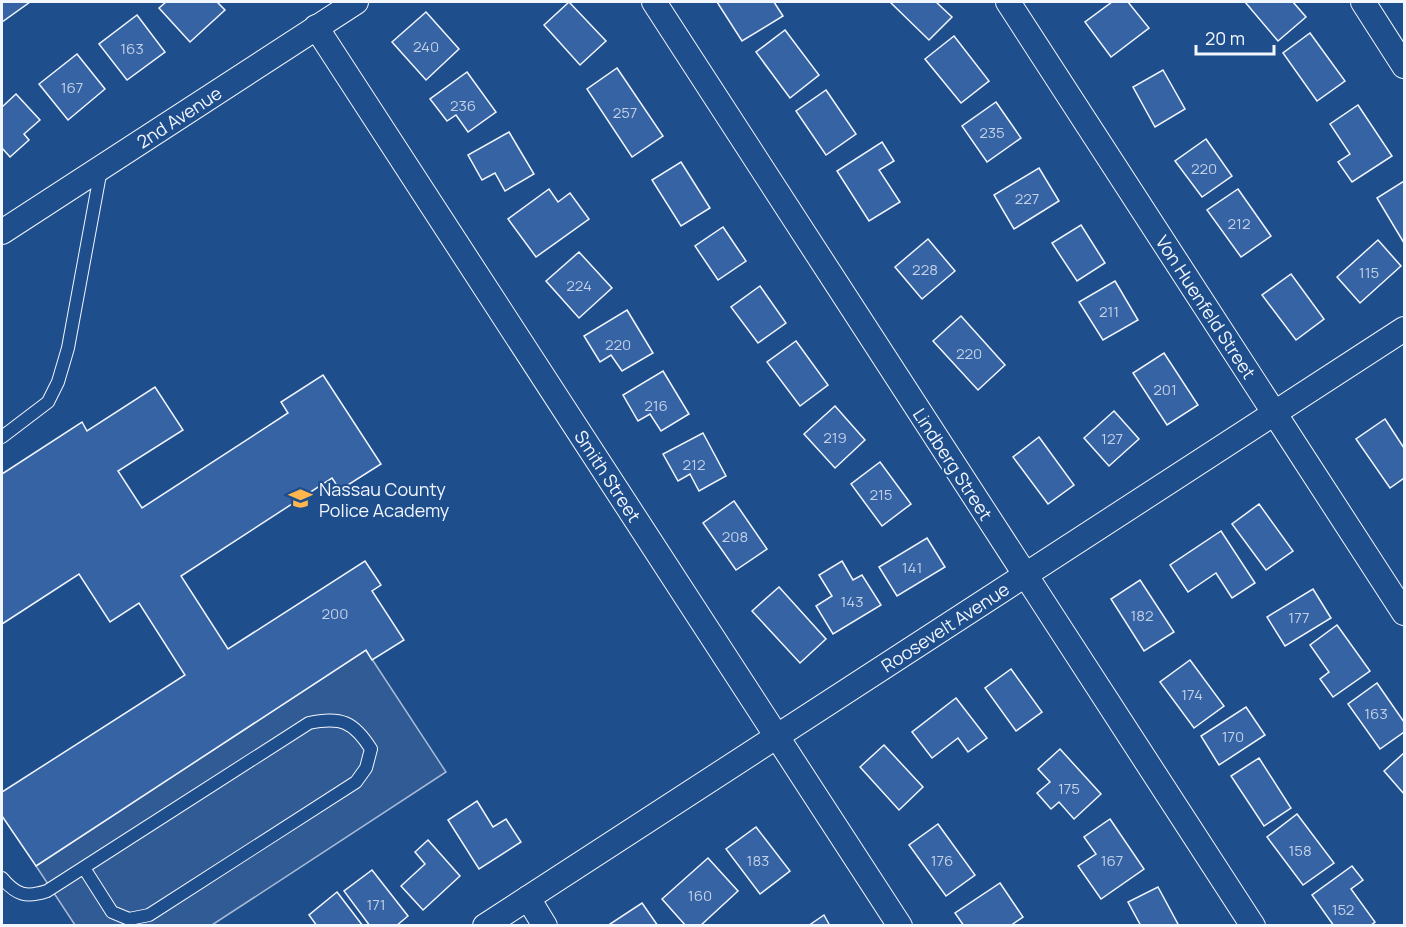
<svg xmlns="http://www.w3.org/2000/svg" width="1406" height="927" font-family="Manrope,sans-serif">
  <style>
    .built { fill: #305b95; stroke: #a8bbd7; stroke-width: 1.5 }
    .building { fill: #3563a3; stroke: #f2f6ff; stroke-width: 1.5 }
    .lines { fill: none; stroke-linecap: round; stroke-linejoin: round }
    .service-casing { stroke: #f2f6ff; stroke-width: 14 }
    .minor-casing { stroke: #f2f6ff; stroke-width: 26 }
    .service { stroke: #1f4e8c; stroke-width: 12 }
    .minor { stroke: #1f4e8c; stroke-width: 24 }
    .labels { text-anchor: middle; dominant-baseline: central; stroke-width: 4.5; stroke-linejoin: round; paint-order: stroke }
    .number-label { font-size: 15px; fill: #c3d1e8 }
    .street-label { font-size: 18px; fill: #f2f6ff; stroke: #1f4e8c }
    .poi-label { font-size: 18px; fill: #f2f6ff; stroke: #1f4e8c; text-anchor: start }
  </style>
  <rect width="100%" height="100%" fill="#1f4e8c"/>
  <polygon class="built" points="366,650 446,772 212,925 75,925 36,866"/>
  <g class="building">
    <polygon points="2,2 30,2 2,22"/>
    <polygon points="166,2 217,2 225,10 190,42 159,8"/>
    <polygon points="569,2 606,41 580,65 544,25"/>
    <polygon points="717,2 774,2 783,16 742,41"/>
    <polygon points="890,2 936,2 952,17 929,40"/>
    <polygon points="1112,2 1128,2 1149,28 1111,57 1085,22"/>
    <polygon points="1245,2 1293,2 1306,17 1278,41"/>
    <polygon points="426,12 459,49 426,80 392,42"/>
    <polygon points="137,15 165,52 127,80 99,44"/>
    <polygon points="785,30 819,75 790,98 756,52"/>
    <polygon points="1310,33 1345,81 1317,101 1283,53"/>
    <polygon points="954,36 989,81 961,103 925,59"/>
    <polygon points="77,54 105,89 68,120 39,84"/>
    <polygon points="617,68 663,136 632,157 587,89"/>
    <polygon points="1163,70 1185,109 1155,127 1133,87"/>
    <polygon points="467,72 496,112 468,132 456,115 447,121 430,99"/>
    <polygon points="826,90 856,134 826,155 796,111"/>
    <polygon points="16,94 40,120 24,134 29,140 10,157 2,148 2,107"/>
    <polygon points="996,102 1021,138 987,162 962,126"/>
    <polygon points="1358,105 1392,156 1352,182 1338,162 1350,154 1330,124"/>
    <polygon points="509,132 534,174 505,191 495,173 482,180 468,155"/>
    <polygon points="1206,139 1232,176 1202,197 1175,161"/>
    <polygon points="882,142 894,161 879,170 900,202 869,221 837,171"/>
    <polygon points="681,162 710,208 681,226 652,180"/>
    <polygon points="1039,168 1059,201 1014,229 994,195"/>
    <polygon points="1404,181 1404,243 1377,198"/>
    <polygon points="549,189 558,202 570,193 589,219 536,257 508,219"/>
    <polygon points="1238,189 1271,236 1241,257 1207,210"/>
    <polygon points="1081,225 1105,263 1077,281 1052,243"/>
    <polygon points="723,227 746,261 718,280 695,246"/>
    <polygon points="928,239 955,271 922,299 895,267"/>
    <polygon points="1378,240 1401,266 1360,303 1337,277"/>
    <polygon points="579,252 612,288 579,318 546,281"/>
    <polygon points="1291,274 1324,319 1296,340 1262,295"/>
    <polygon points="1115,281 1138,320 1103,340 1079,302"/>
    <polygon points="760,286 786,323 758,343 731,307"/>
    <polygon points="627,310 653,353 622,371 611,355 600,362 584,336"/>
    <polygon points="961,316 1005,365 978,390 933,341"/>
    <polygon points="796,341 828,385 800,406 767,362"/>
    <polygon points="1164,353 1198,405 1167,425 1133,373"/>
    <polygon points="663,371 689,414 661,431 650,414 638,421 623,395"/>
    <polygon points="323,375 381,464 340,490 332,478 181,576 228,649 365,561 381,585 372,591 404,640 372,660 366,650 36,866 2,816 2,792 185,675 139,603 110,622 79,574 2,624 2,474 82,422 87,431 155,387 183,430 118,471 142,508 288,413 281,402"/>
    <polygon points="835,406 865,440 835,468 804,434"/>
    <polygon points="1114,411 1139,439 1109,466 1084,438"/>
    <polygon points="1385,419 1404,448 1404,478 1390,488 1356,439"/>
    <polygon points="703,433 726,476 699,491 690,474 678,481 663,454"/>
    <polygon points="1039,437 1074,485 1048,504 1013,457"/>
    <polygon points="880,462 911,504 882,526 851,484"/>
    <polygon points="734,501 767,549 736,570 703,523"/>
    <polygon points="1259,504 1293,551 1266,570 1232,524"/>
    <polygon points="1221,531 1255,583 1232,598 1216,573 1188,592 1170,565"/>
    <polygon points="927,538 945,567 897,596 879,567"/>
    <polygon points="842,561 853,580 862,575 881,605 833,634 816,606 832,596 819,575"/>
    <polygon points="1140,580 1174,632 1144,651 1111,599"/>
    <polygon points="779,587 826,639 800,663 752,611"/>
    <polygon points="1313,589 1331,618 1285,646 1267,617"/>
    <polygon points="1337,625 1370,671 1333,697 1320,679 1329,672 1310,645"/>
    <polygon points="1190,660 1224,706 1194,728 1160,682"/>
    <polygon points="1011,669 1042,712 1016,731 985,688"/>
    <polygon points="1377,683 1404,722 1404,732 1380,749 1348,704"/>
    <polygon points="956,698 987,738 968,752 958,738 932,758 912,732"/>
    <polygon points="1246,707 1265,735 1219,765 1201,736"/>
    <polygon points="884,745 923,787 899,810 860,767"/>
    <polygon points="1060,749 1101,794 1074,819 1059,802 1051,809 1037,793 1050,782 1038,769"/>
    <polygon points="1404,753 1404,794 1384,771"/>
    <polygon points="1259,758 1291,808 1264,826 1231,776"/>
    <polygon points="477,801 493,827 506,819 521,842 479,869 448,820"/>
    <polygon points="1297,814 1334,863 1303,885 1267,837"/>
    <polygon points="1110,819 1144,869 1101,899 1078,866 1096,854 1084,837"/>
    <polygon points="938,824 975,875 946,896 909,845"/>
    <polygon points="756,827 790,871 760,894 726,849"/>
    <polygon points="428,840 460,876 423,910 401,886 425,864 415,852"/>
    <polygon points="708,858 738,891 700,926 686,926 662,899"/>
    <polygon points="1352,866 1363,880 1351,889 1375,922 1370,926 1334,926 1312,895"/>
    <polygon points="372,870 408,916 396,926 370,926 344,891"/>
    <polygon points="1000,883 1023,917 1010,926 964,926 955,913"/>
    <polygon points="1158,887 1179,926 1141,926 1128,902"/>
    <polygon points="337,892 363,926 317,926 309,915"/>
    <polygon points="642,903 658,926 611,926 610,924"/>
    <polygon points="824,915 830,926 808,926"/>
  </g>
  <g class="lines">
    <defs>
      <g id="service">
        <polyline points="2,437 48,402 58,382 68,348 101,169"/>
        <path d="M2 878C16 895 26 898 47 891L309 723C341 716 354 722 371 749L366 768 356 782 149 915 129 919 112 912 84 868"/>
      </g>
      <g id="minor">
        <polyline points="654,2 1253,926"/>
        <polyline points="1008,2 1404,613"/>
        <polyline points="1363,2 1404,66"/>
        <polyline points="316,27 900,926"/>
        <polyline points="2,232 356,2"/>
        <polyline points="528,898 545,926"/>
        <polyline points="485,926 1404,329"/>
      </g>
    </defs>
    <use href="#service" class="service-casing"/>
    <use href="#minor" class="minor-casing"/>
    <use href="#service" class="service"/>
    <use href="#minor" class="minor"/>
  </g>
  <defs>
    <symbol id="school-bare" viewBox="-9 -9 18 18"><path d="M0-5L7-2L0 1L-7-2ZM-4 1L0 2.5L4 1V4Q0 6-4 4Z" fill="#ffb74d" stroke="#1f4e8c" stroke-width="2.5" paint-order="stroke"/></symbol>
  </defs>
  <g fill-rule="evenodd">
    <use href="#school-bare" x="284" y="482" width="33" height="33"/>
  </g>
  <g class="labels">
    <g class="number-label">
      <text x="426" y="46">240</text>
      <text x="132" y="48">163</text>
      <text x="72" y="87">167</text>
      <text x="463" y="105">236</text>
      <text x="625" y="112">257</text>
      <text x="992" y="132">235</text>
      <text x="1204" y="168">220</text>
      <text x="1027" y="198">227</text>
      <text x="1239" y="223">212</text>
      <text x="925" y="269">228</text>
      <text x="1369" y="272">115</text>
      <text x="579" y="285">224</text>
      <text x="1109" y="311">211</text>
      <text x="618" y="344">220</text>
      <text x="969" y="353">220</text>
      <text x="1165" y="389">201</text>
      <text x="656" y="405">216</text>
      <text x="835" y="437">219</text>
      <text x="1112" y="438">127</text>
      <text x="694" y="464">212</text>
      <text x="881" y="494">215</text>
      <text x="735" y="536">208</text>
      <text x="912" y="567">141</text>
      <text x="852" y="601">143</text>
      <text x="335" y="613">200</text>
      <text x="1142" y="615">182</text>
      <text x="1299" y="617">177</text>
      <text x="1192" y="694">174</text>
      <text x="1376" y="713">163</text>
      <text x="1233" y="736">170</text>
      <text x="1069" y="788">175</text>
      <text x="1300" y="850">158</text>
      <text x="758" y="860">183</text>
      <text x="942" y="860">176</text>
      <text x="1112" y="860">167</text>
      <text x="700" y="895">160</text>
      <text x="376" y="904">171</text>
      <text x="1343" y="909">152</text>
    </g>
    <g class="street-label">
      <text transform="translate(179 117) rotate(-33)">2nd Avenue</text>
      <text transform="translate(1206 307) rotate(57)">Von Huenfeld Street</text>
      <text transform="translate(953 464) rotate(57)">Lindberg Street</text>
      <text transform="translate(608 476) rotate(57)">Smith Street</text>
      <text transform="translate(945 627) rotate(-33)">Roosevelt Avenue</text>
    </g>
    <g class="poi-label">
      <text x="319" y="489">Nassau County<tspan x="319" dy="21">Police Academy</tspan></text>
    </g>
  </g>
  <rect width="1406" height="927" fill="none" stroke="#f2f6ff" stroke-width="6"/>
  <path d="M1196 45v9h78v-9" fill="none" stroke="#f2f6ff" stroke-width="3"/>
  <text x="1205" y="45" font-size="18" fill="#f2f6ff" stroke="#1f4e8c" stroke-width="4.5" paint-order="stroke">20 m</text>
</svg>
